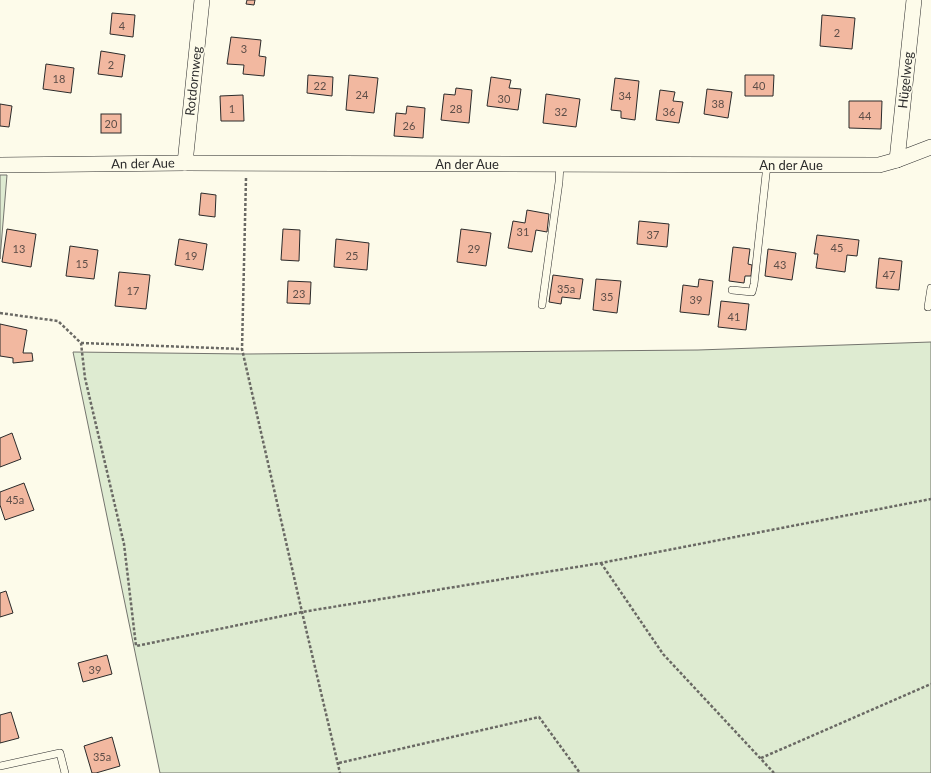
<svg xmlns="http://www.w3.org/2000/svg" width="931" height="773" font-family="Lato,sans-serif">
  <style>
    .green { fill: #deebd1; stroke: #74746e }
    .building { fill: #f2b8a0; stroke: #2b2b2b }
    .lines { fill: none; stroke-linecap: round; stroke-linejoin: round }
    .service-casing { stroke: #2b2b2b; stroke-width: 8 }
    .minor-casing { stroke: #2b2b2b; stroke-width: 16 }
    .path { stroke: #6a6964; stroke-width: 2.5; stroke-dasharray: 3 2; stroke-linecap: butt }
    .service { stroke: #fdfbea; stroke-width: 7 }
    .minor { stroke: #fdfbea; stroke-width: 15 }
    .labels { text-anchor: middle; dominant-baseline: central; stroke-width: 3; stroke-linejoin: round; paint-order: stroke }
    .number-label { font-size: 11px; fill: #5d4e48 }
    .street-label { font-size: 13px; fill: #2b2b2b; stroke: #fdfbea }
  </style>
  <rect width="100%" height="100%" fill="#fdfbea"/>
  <g class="green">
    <polygon points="0,175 7,175 0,259"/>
    <polygon points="931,342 931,773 160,773 73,352 247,354 698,350"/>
  </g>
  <g class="building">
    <polygon points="247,0 255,0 254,5 246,4"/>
    <polygon points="112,13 135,15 133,37 110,34"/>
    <polygon points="822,15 855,18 852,49 820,46"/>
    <polygon points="231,37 261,40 259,56 266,57 264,76 243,74 244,65 227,64"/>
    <polygon points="101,51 125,55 122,77 98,74"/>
    <polygon points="46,64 74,68 71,93 43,89"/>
    <polygon points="308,75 333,77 332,96 307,93"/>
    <polygon points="349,75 378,78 374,113 346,110"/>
    <polygon points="745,75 774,75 773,96 745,96"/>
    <polygon points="491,77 511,80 509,88 521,89 518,110 487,106"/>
    <polygon points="615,78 639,81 635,120 621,118 621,111 611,110"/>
    <polygon points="456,88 472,90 469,123 441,120 444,94 455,95"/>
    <polygon points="707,89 732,92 728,118 704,114"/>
    <polygon points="660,90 675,92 673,101 683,102 679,123 656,120"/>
    <polygon points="546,94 580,99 576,127 543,123"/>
    <polygon points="243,95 244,121 221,121 220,96"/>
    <polygon points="849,101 882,101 881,129 849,128"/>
    <polygon points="0,104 12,106 9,127 0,126"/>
    <polygon points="407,106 425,108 423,138 394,136 396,113 406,114"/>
    <rect x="101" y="114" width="20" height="19"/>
    <polygon points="201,193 216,195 215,217 199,215"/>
    <polygon points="527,210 549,214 547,232 536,230 532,252 508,248 513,221 525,223"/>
    <polygon points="639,221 669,224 667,247 637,244"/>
    <polygon points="7,229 36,234 31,267 2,262"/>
    <polygon points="283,229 300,230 299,261 281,260"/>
    <polygon points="461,229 491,233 486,266 457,262"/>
    <polygon points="817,235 859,240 857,256 847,255 845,272 816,268 818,254 814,254"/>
    <polygon points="179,239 207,244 203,270 175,265"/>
    <polygon points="336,239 369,243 367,270 334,267"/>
    <polygon points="70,246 98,250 94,279 66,276"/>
    <polygon points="733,247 750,249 748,264 752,265 751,276 745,276 744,283 729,281"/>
    <polygon points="768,249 796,253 792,280 765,276"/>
    <polygon points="879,258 902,261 899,290 876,288"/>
    <polygon points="119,272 150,275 146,309 115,306"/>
    <polygon points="553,275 583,279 580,299 562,297 561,304 549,302"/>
    <polygon points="596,279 621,281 617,313 593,310"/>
    <polygon points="699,279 713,281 709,315 680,312 683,285 698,287"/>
    <polygon points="288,281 311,282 310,304 287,303"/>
    <polygon points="721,301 749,304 746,330 718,327"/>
    <polygon points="0,324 27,330 23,353 32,353 33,361 13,363 13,358 0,356"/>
    <polygon points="12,433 21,459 0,467 0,438"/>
    <polygon points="24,483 34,510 5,520 0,505 0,492"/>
    <polygon points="6,591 13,613 0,617 0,593"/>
    <polygon points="107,655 112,674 83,682 78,663"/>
    <polygon points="11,712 19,738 0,743 0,715"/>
    <polygon points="112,737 120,766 96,773 92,773 84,746"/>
  </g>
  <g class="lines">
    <defs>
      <g id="service">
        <polyline points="732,290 752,292 754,284 767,165"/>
        <polyline points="542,305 559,182 560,164"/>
        <polyline points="928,307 931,288"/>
        <polyline points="0,766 60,753 65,773"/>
      </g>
      <g id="minor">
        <polyline points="897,160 914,0"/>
        <polyline points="185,163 202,0"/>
        <polyline points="0,165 185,163 879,165 897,160 931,147"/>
      </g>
    </defs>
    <use href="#service" class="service-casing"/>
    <use href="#minor" class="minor-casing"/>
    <g class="path">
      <polyline points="246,178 242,349 302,612 340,773"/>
      <polyline points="0,313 58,321 81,343 85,378 124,544 136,646 302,612 601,563 931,499"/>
      <polyline points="81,343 242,349"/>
      <polyline points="601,563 663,654 774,773"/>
      <polyline points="761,758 931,684"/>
      <polyline points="339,763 539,717 580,773"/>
    </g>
    <use href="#service" class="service"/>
    <use href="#minor" class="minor"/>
  </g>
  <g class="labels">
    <g class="number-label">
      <text x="122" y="25">4</text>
      <text x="837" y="32">2</text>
      <text x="244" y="48">3</text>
      <text x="111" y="64">2</text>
      <text x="59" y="78">18</text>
      <text x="320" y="85">22</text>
      <text x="759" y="85">40</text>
      <text x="362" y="94">24</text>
      <text x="625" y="95">34</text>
      <text x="504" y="98">30</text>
      <text x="718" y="103">38</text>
      <text x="232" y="108">1</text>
      <text x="456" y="108">28</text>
      <text x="561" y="111">32</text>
      <text x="669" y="111">36</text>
      <text x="865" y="115">44</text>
      <text x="111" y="123">20</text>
      <text x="409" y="125">26</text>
      <text x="523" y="231">31</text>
      <text x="653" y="234">37</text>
      <text x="837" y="247">45</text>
      <text x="19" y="248">13</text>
      <text x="474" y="248">29</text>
      <text x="191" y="255">19</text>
      <text x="352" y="255">25</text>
      <text x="82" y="263">15</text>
      <text x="780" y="264">43</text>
      <text x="889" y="274">47</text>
      <text x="566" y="288">35a</text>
      <text x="133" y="290">17</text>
      <text x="299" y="293">23</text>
      <text x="607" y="296">35</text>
      <text x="696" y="299">39</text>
      <text x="734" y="316">41</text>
      <text x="15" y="499">45a</text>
      <text x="95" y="669">39</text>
      <text x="102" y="756">35a</text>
    </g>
    <g class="street-label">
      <text transform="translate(905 80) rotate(-84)">Hügelweg</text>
      <text transform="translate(193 81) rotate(-84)">Rotdornweg</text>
      <text transform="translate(143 163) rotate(-1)">An der Aue</text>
      <text x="467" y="164">An der Aue</text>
      <text x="791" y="165">An der Aue</text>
    </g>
  </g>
</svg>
